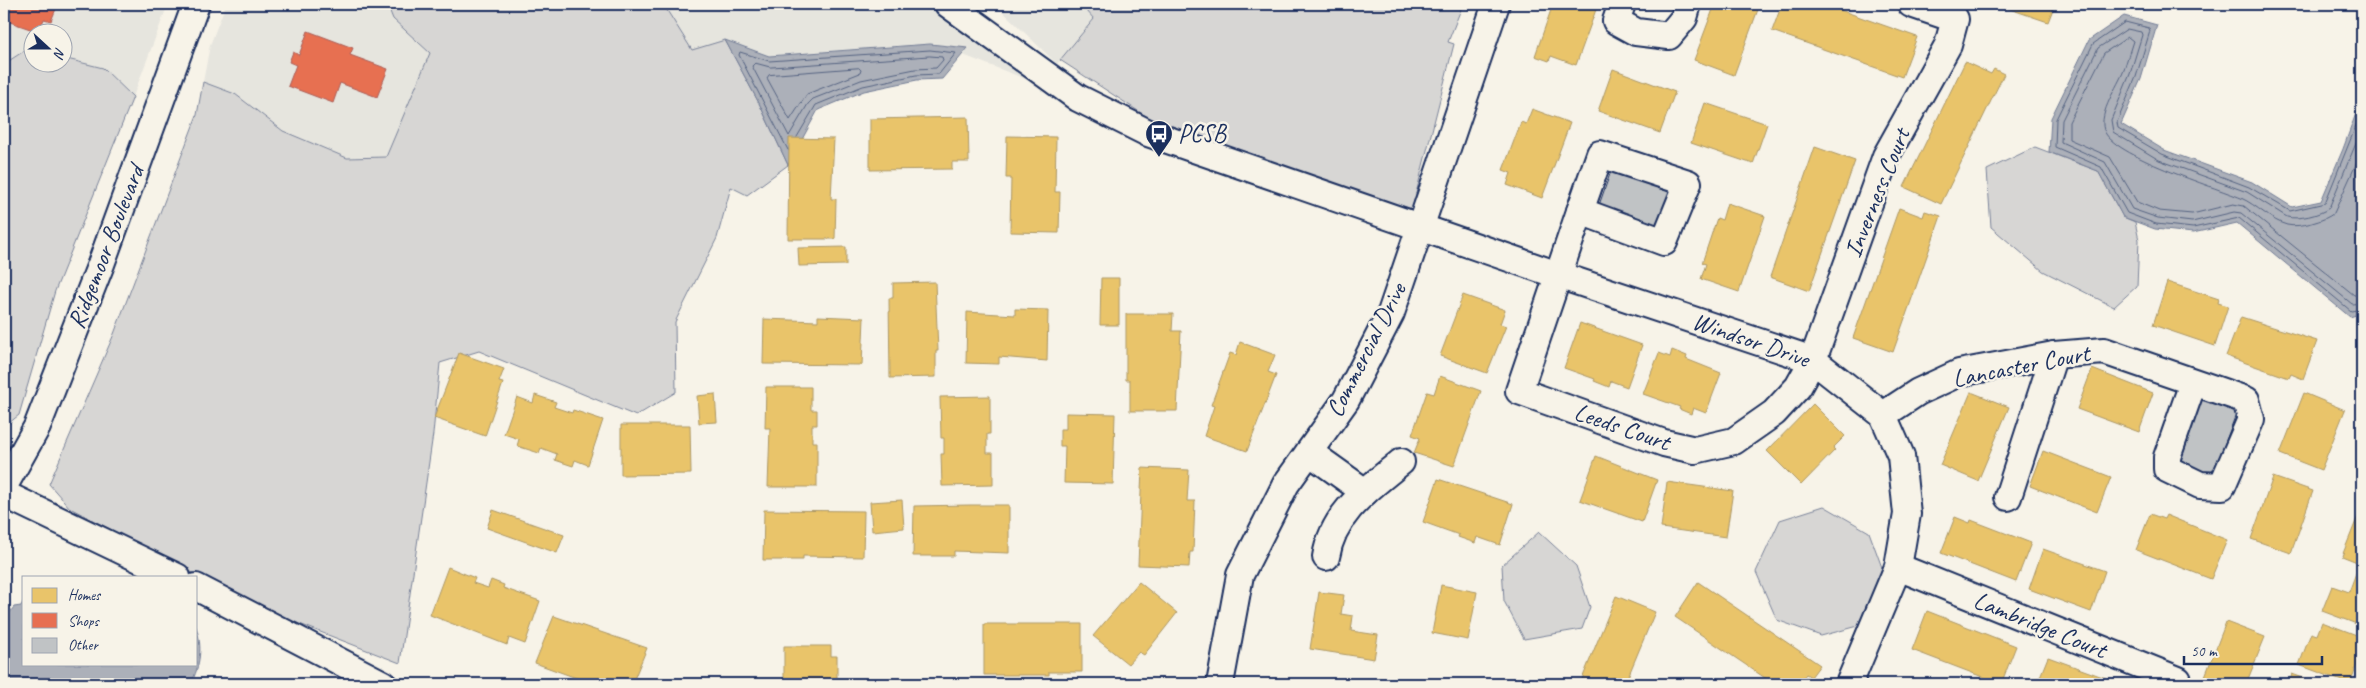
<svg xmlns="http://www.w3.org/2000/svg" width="2366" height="688" font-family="Caveat,sans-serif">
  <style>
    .built { fill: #e6e5de }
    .green { fill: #d7d6d4; stroke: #798299 }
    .water { fill: #acb0b9; stroke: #727c95 }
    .homes { fill: #e9c46a; stroke: #ab9766 }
    .shops { fill: #e76f51; stroke: #aa5c55 }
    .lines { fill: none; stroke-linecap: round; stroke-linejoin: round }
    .shore { stroke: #556382; stroke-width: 1 }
    .building { fill: #c0c3c5; stroke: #1b2f5e }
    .minor-casing { stroke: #1b2f5e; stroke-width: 30 }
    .minor { stroke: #f7f3e8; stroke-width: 26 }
    .labels { text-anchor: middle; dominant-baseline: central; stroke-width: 5; stroke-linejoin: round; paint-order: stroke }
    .poi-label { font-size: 25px; fill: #1b2f5e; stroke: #f7f3e8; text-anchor: start }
    .street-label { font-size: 25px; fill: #1b2f5e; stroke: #f7f3e8 }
  </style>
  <rect width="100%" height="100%" fill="#f7f3e8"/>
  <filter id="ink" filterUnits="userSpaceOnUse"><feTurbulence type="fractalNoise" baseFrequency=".02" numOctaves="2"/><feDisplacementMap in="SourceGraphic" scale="10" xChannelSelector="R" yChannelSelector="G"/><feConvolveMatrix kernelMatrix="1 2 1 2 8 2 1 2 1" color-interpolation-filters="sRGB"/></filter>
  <g filter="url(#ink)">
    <g class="built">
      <polygon points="4,4 168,4 133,97 103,68 63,58 62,32 32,32 32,50 26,49 4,64"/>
      <polygon points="226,4 387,4 393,19 430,53 386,157 347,158 283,131 235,94 203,82 210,45"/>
      <polygon points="663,4 967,4 1039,84 963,55 968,49 930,44 769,56 725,40 692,51"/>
      <polygon points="995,4 1083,4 1086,10 1094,19 1057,64"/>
    </g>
    <g class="green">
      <polygon points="387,4 663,4 692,50 725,40 759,103 788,165 747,195 731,187 717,238 675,322 676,392 636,416 479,351 440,363 433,434 400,663 261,609 70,508 49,484 114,334 197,115 203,82 235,94 283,131 347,158 386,157 430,53 393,19"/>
      <polygon points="1083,4 1463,4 1448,42 1454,44 1412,209 1351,191 1158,124 1060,60 1094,19 1086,10"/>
      <polygon points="27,49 32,50 32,62 62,62 63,58 103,68 133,97 55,291 19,415 4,427 4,64"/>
      <polygon points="2035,147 2098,171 2123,217 2135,222 2139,240 2137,286 2114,307 2043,271 1991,227 1987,170"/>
      <polygon points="1824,506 1869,532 1884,573 1862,625 1821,636 1777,620 1756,572 1780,520"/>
      <polygon points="1539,532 1576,566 1590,607 1582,629 1524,639 1504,601 1502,565"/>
    </g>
    <g class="water">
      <polygon points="2124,16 2157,25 2141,79 2121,124 2164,150 2252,182 2292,207 2321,201 2343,149 2362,97 2362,313 2350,317 2237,223 2193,233 2155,229 2123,217 2098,171 2049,152 2051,118 2089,40"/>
      <polygon points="725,40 769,56 930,44 968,48 942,79 917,80 864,91 818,110 788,165 759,103"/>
      <path d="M24 600V664H196V627C203 647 200 665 191 684H4V620L14 607 21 606Z"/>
    </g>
    <g class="homes">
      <polygon points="1553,4 1598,4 1576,65 1551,56 1549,61 1535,56"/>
      <polygon points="1715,4 1760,4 1734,75 1694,60"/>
      <polygon points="1782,4 1823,4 1917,37 1902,77 1772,31"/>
      <polygon points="1995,4 2055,4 2048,22"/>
      <polygon points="1965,62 1991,74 1994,69 2004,74 1941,204 1904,187"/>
      <polygon points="1613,69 1675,92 1660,133 1598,111"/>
      <polygon points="1705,103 1767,124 1753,164 1691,143"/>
      <polygon points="1532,109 1570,123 1542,198 1507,185 1511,173 1503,170 1521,122 1526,124"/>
      <polygon points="968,117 969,162 952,162 952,169 870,170 870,119"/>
      <polygon points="1007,136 1056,137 1055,192 1060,192 1059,233 1010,232 1011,178 1006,178"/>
      <polygon points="789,138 834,139 831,199 836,199 835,239 788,239"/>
      <polygon points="1815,147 1855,161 1809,291 1770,277"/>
      <polygon points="1727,203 1765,216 1739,292 1701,279 1706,264 1702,263 1717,218 1722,220"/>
      <polygon points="1899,208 1923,217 1925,211 1941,216 1893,352 1853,338"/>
      <polygon points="846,247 846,265 799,266 798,248"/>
      <polygon points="1101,278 1119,278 1119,325 1100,325"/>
      <polygon points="935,282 938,351 936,351 936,377 890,378 889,298 893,298 893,283"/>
      <polygon points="2167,282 2219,299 2218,303 2228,306 2215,346 2153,325"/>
      <polygon points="1463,295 1505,310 1500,324 1506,326 1487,373 1440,356"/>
      <polygon points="1015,309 1048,310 1047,361 999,357 999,364 966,363 967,312 1015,315"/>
      <polygon points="1126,314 1173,314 1172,331 1181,331 1177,411 1130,411 1130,380 1126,380"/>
      <polygon points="818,316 864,318 862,365 763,364 764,319 818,321"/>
      <polygon points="2241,317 2317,341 2303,379 2291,374 2289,378 2226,356"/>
      <polygon points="1580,323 1642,345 1627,387 1611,381 1609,387 1594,381 1595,379 1564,368"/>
      <polygon points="1240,342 1275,355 1268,372 1276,375 1247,451 1204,436 1214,406 1211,405 1230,353 1236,355"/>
      <polygon points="1672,350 1687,356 1686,359 1721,373 1706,413 1693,408 1691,414 1679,409 1680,407 1643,394 1659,353 1670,357"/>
      <polygon points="459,353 504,369 499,382 503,383 485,436 434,418"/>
      <polygon points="2092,369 2153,393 2139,432 2077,409"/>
      <polygon points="1440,376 1481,391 1454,466 1414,453 1420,438 1412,435 1420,412 1427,392 1434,394"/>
      <polygon points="766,387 811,387 811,410 817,410 817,425 812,425 812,442 817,442 817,487 768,487 770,428 765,428"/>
      <polygon points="1971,392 2009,407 1978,481 1940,465"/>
      <polygon points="2304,393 2345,410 2321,470 2280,454"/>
      <polygon points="715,394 717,422 699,423 697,396"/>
      <polygon points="535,395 556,402 554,407 572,413 573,410 603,420 588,465 575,460 573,466 555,460 557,454 541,448 539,453 517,446 519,439 504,434 517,397 533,403"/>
      <polygon points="990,396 990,434 987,434 987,453 993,453 993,485 942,486 941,454 944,454 944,438 941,438 940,397"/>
      <polygon points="1813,404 1845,436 1833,448 1835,450 1801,485 1767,451"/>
      <polygon points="1066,413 1115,414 1113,484 1064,483 1065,446 1060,446 1060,429 1066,429"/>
      <polygon points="621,425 690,425 691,474 621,475"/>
      <polygon points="2043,451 2111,477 2097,512 2030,486"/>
      <polygon points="1596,456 1657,480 1642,522 1580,500"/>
      <polygon points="1142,468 1189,470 1187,501 1195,501 1193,552 1190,552 1189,567 1138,565"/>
      <polygon points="2273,477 2313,491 2291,553 2251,539"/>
      <polygon points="1438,479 1513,504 1500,545 1477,537 1475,543 1458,537 1459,535 1423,522"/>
      <polygon points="1667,482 1733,491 1726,537 1661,528"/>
      <polygon points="902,500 904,528 872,531 870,502"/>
      <polygon points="970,505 1009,505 1009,553 954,551 954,556 913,556 914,506"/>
      <polygon points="493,510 564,535 557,553 487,528"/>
      <polygon points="764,510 864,511 863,557 803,556 803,560 763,560"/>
      <polygon points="2360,511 2362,511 2362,564 2342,556"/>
      <polygon points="2150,514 2164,519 2166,515 2227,540 2211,579 2136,550"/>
      <polygon points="1955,517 1970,523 1971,520 2031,543 2016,582 1941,553"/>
      <polygon points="2043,549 2105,571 2091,612 2029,589"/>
      <polygon points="448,567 475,578 473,583 488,588 491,580 504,585 503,588 540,601 525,644 509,638 507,645 430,615"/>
      <polygon points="2356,573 2362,575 2362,626 2322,611 2332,586 2349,592"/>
      <polygon points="1139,582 1177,613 1144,655 1139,652 1128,664 1093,636"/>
      <polygon points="1698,582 1820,665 1811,677 1806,674 1798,684 1774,684 1675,617"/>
      <polygon points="1441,585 1477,592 1468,640 1432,633"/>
      <polygon points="1319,592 1344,595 1341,614 1353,616 1351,631 1378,635 1374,659 1310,649"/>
      <polygon points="1616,596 1655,612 1625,684 1580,684"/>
      <polygon points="1927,611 2016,646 2001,684 1912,650"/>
      <polygon points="554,616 647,648 632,684 593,684 535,663"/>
      <polygon points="2226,622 2265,637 2246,684 2202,684"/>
      <polygon points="2322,622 2362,637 2362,650 2350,684 2299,665 2311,633 2317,635"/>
      <polygon points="984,624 1082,624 1082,672 1049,672 1049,675 984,675"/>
      <polygon points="784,646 831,646 831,656 837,656 837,684 784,683"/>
      <polygon points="2048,657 2122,684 2037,684"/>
      <polygon points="2292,674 2320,684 2289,684"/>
    </g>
    <g class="shops">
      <polygon points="4,4 58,4 51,21 44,19 39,32 4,20"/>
      <polygon points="308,31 353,48 350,55 388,69 377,97 340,83 333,103 288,86 296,65 289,62 293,52 299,55"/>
    </g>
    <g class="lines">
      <g class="shore">
        <polygon points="930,56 942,57 943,60 936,68 915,69 861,80 813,99 808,104 789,136 752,66 755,63 770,67"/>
        <polygon points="859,68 861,70 860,73 807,94 790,120 767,78 769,75"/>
        <polyline points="2362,111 2325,203 2290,211 2249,187 2162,154 2118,128 2117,122 2136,77 2150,31 2149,28 2125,22 2093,44 2056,119 2055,147 2101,167 2127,213 2156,224 2193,228 2239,218 2351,311 2362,309"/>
        <path d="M2362 129 2329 208C2320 215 2298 220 2287 217L2247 192 2159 160 2113 132 2111 120 2130 74 2142 35 2141 32 2127 29 2098 48 2062 120 2061 142 2105 162 2132 209 2158 218 2192 222 2234 212 2241 213 2352 304 2362 303"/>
        <polyline points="788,150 739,55 740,52 769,61 930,50 956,53 939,74 916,75 863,86 816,105 797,137"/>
        <path d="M2362 151 2334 213C2325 221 2299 228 2287 225 2271 221 2257 205 2241 198 2215 187 2112 156 2104 130 2098 113 2118 86 2124 70 2127 60 2130 50 2133 41L2128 37 2104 53 2069 122V139L2110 157 2137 202 2159 211 2192 214 2233 204 2244 206 2354 295H2362"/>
      </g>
    </g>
    <g class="building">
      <polygon points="1611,171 1670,192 1658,226 1599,205"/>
      <polygon points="2203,396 2238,409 2212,477 2178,464"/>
    </g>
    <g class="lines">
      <defs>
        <g id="minor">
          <polyline points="948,4 1078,98 1148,133 1558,275 1813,360 1883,415 1901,456 1907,514 1898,567 1849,684"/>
          <polyline points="1622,4 1616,21 1636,32 1669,36 1684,18 1688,4"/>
          <polygon points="1600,154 1688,183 1664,242 1580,211"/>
          <polyline points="1580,211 1519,391 1664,443 1695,450 1734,441 1774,413 1798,387 1813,360 1886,156 1948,45 1955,19 1911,4"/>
          <polyline points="1883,415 1918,392 1959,373 2054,355 2104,351 2246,400 2251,419 2222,486 2200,485 2167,469 2167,457 2193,383"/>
          <polyline points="1309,452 1365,492"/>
          <polyline points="4,486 37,427 101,264 196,4"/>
          <polyline points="4,494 177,577"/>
          <polyline points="2008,497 2054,355"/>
          <path d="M1326 557C1333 513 1368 489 1401 462"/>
          <polyline points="1898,567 2178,680 2176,684"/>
          <polyline points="196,587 383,684"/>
          <polyline points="1220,684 1240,575 1286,484 1346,400 1391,313 1496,4"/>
        </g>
      </defs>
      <use href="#minor" class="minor-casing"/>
      <use href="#minor" class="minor"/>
    </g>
  </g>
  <defs>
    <symbol id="bus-pin" viewBox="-11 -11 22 30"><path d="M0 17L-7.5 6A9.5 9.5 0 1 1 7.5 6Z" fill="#1b2f5e" stroke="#f7f3e8"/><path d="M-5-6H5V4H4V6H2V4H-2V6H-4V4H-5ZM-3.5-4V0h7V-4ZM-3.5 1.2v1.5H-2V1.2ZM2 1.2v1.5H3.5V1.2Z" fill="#fff"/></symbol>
  </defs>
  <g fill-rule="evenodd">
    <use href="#bus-pin" x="1143" y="118" width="32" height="43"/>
  </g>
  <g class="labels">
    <g class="poi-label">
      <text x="1178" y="134">PCSB</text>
    </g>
    <g class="street-label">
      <text transform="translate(1877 193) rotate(-68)">Inverness Court</text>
      <text transform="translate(106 247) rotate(-69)">Ridgemoor Boulevard</text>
      <text transform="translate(1751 340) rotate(19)">Windsor Drive</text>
      <text transform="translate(1366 350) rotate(-63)">Commercial Drive</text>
      <text transform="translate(2021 366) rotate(-11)">Lancaster Court</text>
      <text transform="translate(1622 427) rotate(19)">Leeds Court</text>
      <text transform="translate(2040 625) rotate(22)">Lambridge Court</text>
    </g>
  </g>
  <rect width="2366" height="688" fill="none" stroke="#f7f3e8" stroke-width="20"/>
  <rect x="10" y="10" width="2346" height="668" fill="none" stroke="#1b2f5e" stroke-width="2" filter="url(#ink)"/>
  <rect x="22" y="576" width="175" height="90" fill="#f7f3e8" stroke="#9fa5b1"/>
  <rect x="32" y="588" width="25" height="15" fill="#e9c46a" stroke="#9fa5b1"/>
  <text x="68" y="600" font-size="15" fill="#1b2f5e">Homes</text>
  <rect x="32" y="613" width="25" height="15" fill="#e76f51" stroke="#9fa5b1"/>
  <text x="68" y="626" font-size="15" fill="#1b2f5e">Shops</text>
  <rect x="32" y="638" width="25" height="15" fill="#c0c3c5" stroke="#9fa5b1"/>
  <text x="68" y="650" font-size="15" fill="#1b2f5e">Other</text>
  <g transform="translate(48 48) rotate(111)"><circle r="24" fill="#f7f3e8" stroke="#9fa5b1"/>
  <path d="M0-4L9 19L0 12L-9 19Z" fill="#1b2f5e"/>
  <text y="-8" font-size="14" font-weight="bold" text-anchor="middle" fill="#1b2f5e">N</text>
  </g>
  <path d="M2184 656v8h138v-8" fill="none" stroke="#1b2f5e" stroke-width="2.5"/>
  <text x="2191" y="656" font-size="15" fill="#1b2f5e" stroke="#f7f3e8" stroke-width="4" paint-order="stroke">50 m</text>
</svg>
